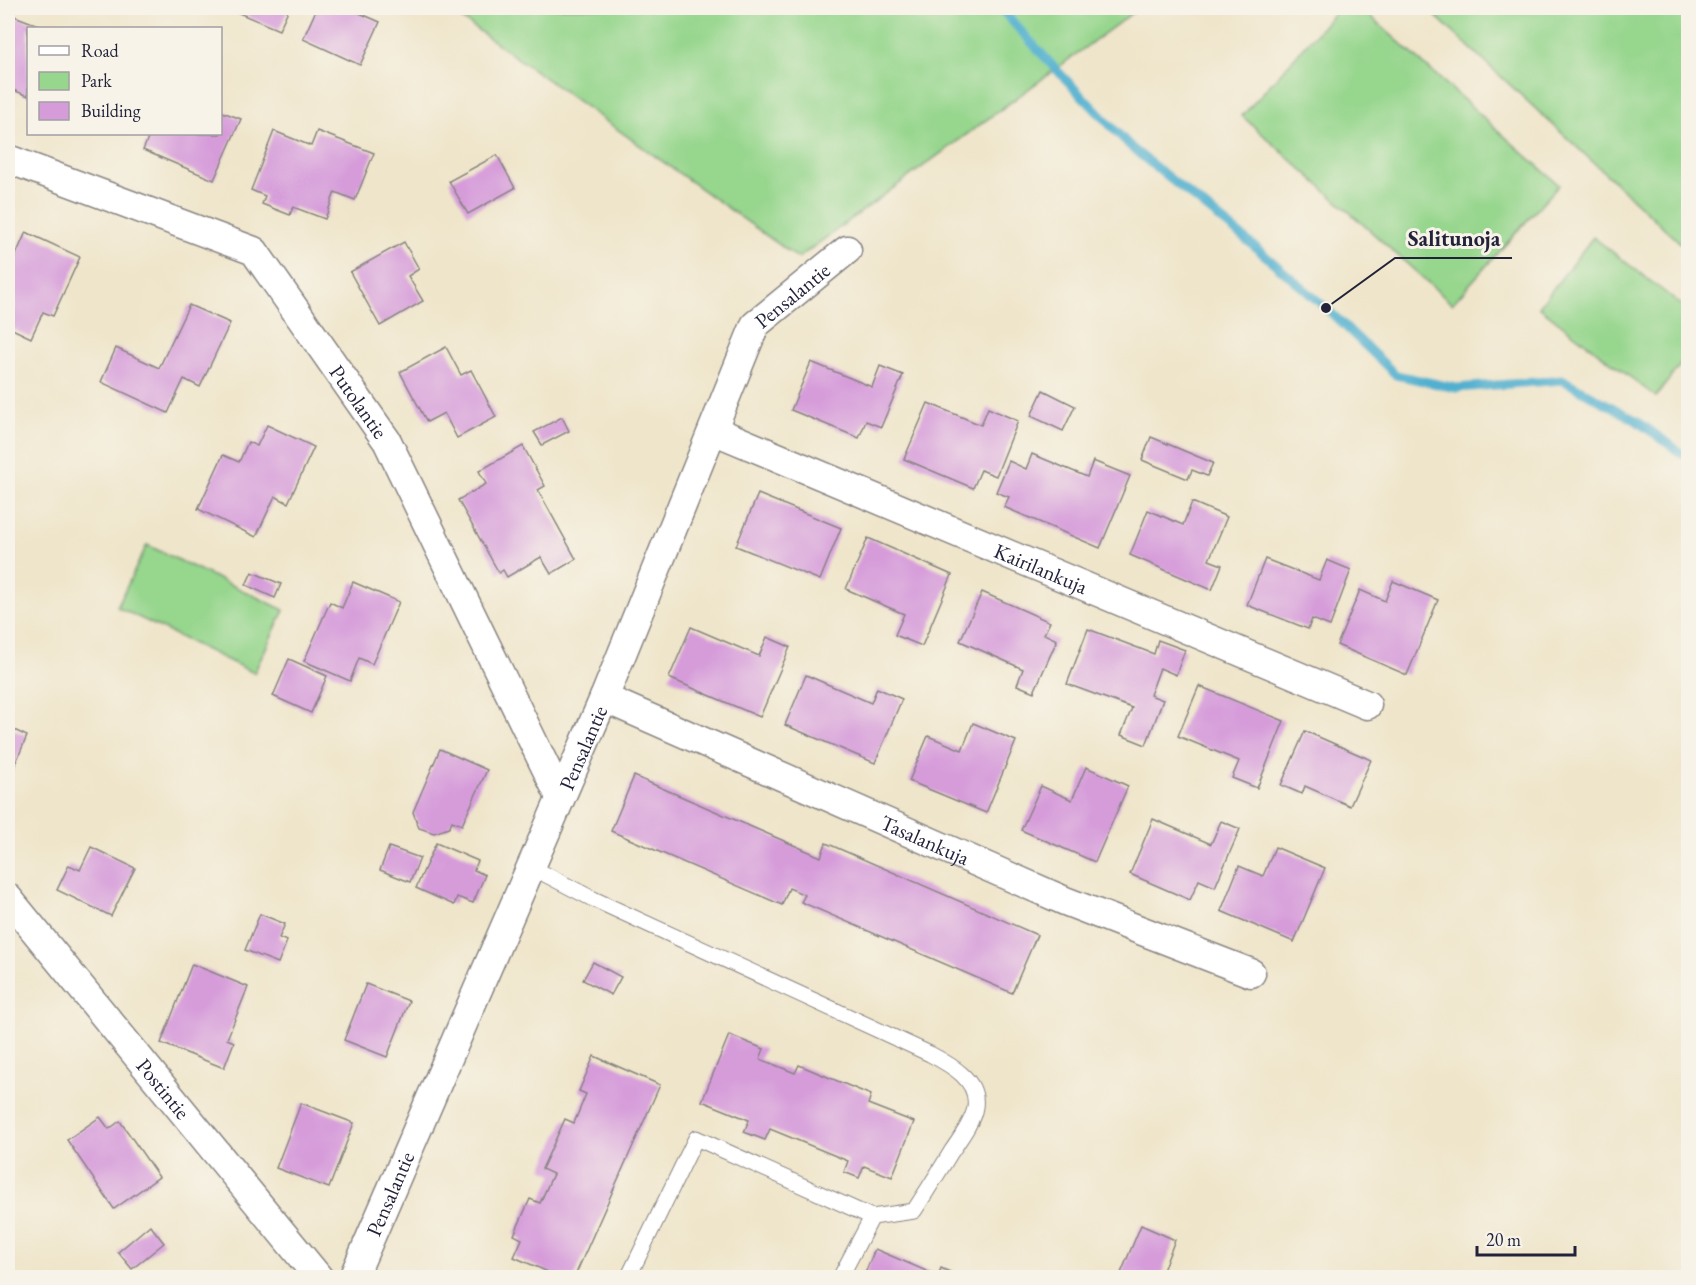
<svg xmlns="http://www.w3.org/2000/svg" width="1696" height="1285" font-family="'EB Garamond',serif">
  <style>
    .green { fill: #96d68d; stroke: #5c7c64; stroke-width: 1.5 }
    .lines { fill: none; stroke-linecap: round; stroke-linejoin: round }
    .stream { stroke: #51b0cf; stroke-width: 9 }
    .building { fill: #d69cda }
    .lane-casing { stroke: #888482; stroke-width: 17 }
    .street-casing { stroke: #888482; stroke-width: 31 }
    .lane { stroke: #fff; stroke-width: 15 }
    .street { stroke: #fff; stroke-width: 28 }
    .labels { text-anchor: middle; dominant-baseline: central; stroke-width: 6; stroke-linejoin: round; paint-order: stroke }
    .street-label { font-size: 21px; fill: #22223b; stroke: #f7f3e8 }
    .leader { fill: none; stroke: #22223b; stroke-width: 2 }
    .callout-dot { fill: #22223b; stroke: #f7f3e8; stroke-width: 2 }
    .callout-label { font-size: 22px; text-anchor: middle; font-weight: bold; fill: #22223b; stroke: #f7f3e8; stroke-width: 6; stroke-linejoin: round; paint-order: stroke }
  </style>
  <rect width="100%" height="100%" fill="#f7f3e8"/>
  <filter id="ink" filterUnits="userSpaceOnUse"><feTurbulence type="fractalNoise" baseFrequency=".0167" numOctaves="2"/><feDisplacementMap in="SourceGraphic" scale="12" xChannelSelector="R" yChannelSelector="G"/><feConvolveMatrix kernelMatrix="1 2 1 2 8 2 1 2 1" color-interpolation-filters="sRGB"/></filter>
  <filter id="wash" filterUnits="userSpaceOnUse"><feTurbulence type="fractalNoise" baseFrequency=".008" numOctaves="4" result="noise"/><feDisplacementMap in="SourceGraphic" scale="24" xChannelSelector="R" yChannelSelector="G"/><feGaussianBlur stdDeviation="1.35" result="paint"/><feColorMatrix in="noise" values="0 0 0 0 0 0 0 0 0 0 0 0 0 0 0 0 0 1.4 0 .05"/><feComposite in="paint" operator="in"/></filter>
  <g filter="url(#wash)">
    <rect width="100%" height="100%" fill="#efe5ca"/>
    <g class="green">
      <polygon points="447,8 1139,8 798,258"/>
      <polygon points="1339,8 1361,8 1559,185 1452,304 1242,116"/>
      <polygon points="1427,8 1688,8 1688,250"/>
      <polygon points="1593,237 1688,310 1688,354 1656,397 1539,307"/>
      <polygon points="147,545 284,610 254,673 117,607"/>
    </g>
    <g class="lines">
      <polyline class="stream" points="1000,8 1051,64 1133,149 1254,246 1326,308 1396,375 1456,388 1563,380 1637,421 1688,458"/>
    </g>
    <g id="blocks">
      <g class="building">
        <polygon points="227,8 289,8 279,30"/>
        <polygon points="317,8 348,8 380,22 360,65 303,39"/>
        <polygon points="9,14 46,28 28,28 28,96 8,88 8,18"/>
        <polygon points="220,111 241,119 214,180 143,150 150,134 220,134"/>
        <polygon points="274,131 311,146 317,131 374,153 355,200 335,192 325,219 293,207 290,215 262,204 265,196 251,190"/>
        <polygon points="497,155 515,188 468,214 449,181"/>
        <polygon points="26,232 80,257 53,316 43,312 31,338 8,327 8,273"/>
        <polygon points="404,242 419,269 408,276 423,301 380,326 350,272"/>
        <polygon points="189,305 230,323 200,387 184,379 168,413 101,382 116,348 159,368"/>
        <polygon points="446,347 461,375 471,370 496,417 457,438 444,413 427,422 400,372"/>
        <polygon points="811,362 872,387 880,366 903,375 881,427 866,421 859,438 791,410"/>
        <polygon points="1043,390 1075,406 1063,431 1031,416"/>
        <polygon points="928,403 981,425 988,408 1018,421 996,476 981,470 973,488 904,459"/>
        <polygon points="562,417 569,431 542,445 534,432"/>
        <polygon points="267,425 314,447 288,503 275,496 256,537 198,509 223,455 239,462 248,442 257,446"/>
        <polygon points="1151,437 1213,463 1207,476 1192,470 1188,479 1142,460"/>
        <polygon points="523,446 545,486 538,490 576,559 551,574 541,557 507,577 503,570 499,573 458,500 486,484 479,471"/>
        <polygon points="1032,454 1087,477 1093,461 1130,476 1100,548 1004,507 1009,497 996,492 1009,461 1026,469"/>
        <polygon points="758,494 841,528 820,580 736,546"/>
        <polygon points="1192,502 1227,517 1209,560 1222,565 1212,590 1130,555 1148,510 1183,525"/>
        <polygon points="868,538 952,575 922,646 895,635 904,614 846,589"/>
        <polygon points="1265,559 1319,580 1327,560 1351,570 1330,626 1312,619 1308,629 1247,605"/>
        <polygon points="252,572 281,584 275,598 246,585"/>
        <polygon points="1393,581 1438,600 1407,675 1337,645 1360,590 1385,601"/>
        <polygon points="353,582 399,602 372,664 359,658 350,681 304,661 330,602 342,608"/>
        <polygon points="982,592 1050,622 1044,634 1057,640 1034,692 1017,685 1023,669 960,641"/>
        <polygon points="691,627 759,656 767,637 790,647 760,717 669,678"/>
        <polygon points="1088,629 1154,654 1158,640 1185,650 1176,675 1160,668 1150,695 1163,700 1146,745 1121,735 1132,708 1067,684"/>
        <polygon points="289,659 327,676 311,713 273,696"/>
        <polygon points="806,675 871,703 877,688 902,699 875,763 785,725"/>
        <polygon points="1199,686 1284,721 1257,788 1232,778 1239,761 1178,736"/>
        <polygon points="973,723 1016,741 986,813 909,781 928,736 962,750"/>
        <polygon points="8,727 27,736 8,781"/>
        <polygon points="1305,731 1371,760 1350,806 1305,786 1302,794 1281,785"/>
        <polygon points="440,749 487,770 462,825 452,821 449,828 434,833 419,828 413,812"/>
        <polygon points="1086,767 1128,786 1095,862 1021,830 1041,786 1072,800"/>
        <polygon points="634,776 821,857 826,843 1037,935 1012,993 801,902 805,895 789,888 782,905 611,831"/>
        <polygon points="1153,819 1211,844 1221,821 1240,829 1215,887 1199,880 1190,900 1130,874"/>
        <polygon points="436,843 478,861 474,870 485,875 473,903 457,897 454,905 416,888"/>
        <polygon points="91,847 135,868 111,916 57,890 69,865 80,870"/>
        <polygon points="389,847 420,858 410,882 380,870"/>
        <polygon points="1275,847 1325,868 1294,942 1221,911 1239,866 1263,876"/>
        <polygon points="260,914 285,924 279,938 287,941 278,963 245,950"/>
        <polygon points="593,962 621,977 611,995 583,980"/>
        <polygon points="192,964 248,987 227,1039 234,1042 224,1068 161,1043"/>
        <polygon points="366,984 409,1001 387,1057 344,1040"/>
        <polygon points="729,1035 764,1049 760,1059 795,1073 799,1065 871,1095 868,1104 914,1122 892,1177 864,1166 859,1178 844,1172 848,1161 770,1129 765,1140 744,1132 749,1120 702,1101"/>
        <polygon points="594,1056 660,1085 574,1278 562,1278 514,1257 522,1239 514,1235 530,1199 540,1203 553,1174 542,1169 565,1119 574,1123 586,1094 579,1091"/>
        <polygon points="301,1103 354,1123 329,1188 276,1168"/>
        <polygon points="100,1117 109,1129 120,1121 159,1177 114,1209 67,1140"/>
        <polygon points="150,1225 164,1243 132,1269 118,1252"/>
        <polygon points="1141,1225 1175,1240 1160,1278 1119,1278"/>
        <polygon points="875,1249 938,1276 941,1268 964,1278 863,1278"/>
      </g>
    </g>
  </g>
  <g filter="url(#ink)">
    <use href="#blocks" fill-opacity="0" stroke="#888482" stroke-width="1.5"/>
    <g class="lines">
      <defs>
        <g id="lane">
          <path d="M531 867 591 898 930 1054C951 1065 979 1080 975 1107 973 1122 959 1140 951 1152 939 1172 926 1192 914 1211L872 1217 840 1278"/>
          <polyline points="628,1278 696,1138 872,1217"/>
        </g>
        <g id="street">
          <path id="s1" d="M8 159 254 251 387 441 560 797"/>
          <path id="s2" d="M713 430 1367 705"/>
          <path id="s3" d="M604 698 1065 901 1251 973"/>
          <path id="s4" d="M8 898 319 1278"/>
          <path id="s5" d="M353 1278 604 698 755 325 847 250"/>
        </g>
      </defs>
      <use href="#lane" class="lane-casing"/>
      <use href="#street" class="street-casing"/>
      <use href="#lane" class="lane"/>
      <use href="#street" class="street"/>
    </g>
  </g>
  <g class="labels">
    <g class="street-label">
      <text stroke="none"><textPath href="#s5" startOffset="1082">Pensalantie</textPath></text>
      <text stroke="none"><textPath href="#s1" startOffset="446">Putolantie</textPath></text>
      <text stroke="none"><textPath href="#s2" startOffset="356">Kairilankuja</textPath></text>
      <text stroke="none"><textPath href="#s5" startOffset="578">Pensalantie</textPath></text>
      <text stroke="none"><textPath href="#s3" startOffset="351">Tasalankuja</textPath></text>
      <text stroke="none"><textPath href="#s4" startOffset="246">Postintie</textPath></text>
      <text stroke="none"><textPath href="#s5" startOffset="92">Pensalantie</textPath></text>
    </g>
  </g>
  <path class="leader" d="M1326 308L1395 258H1512"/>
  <circle class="callout-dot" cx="1326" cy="308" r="6"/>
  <g class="callout-label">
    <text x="1454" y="246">Salitunoja</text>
  </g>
  <rect width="1696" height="1285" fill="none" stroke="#f7f3e8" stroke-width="30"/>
  <rect x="27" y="27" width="195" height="108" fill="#f7f3e8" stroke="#a29fa3" stroke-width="1.5"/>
  <rect x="39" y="46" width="30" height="9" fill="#ffffff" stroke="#a29fa3" stroke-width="1.5"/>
  <text x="81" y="57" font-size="18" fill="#22223b">Road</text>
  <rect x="39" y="72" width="30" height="18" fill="#96d68d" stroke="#a29fa3" stroke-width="1.5"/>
  <text x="81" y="87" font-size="18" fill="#22223b">Park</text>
  <rect x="39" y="102" width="30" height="18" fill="#d69cda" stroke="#a29fa3" stroke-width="1.5"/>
  <text x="81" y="117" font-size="18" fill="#22223b">Building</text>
  <path d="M1477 1246v9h98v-9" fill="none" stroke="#22223b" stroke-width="3"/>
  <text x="1486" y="1246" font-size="18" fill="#22223b" stroke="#f7f3e8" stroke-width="4.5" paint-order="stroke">20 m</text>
</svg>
